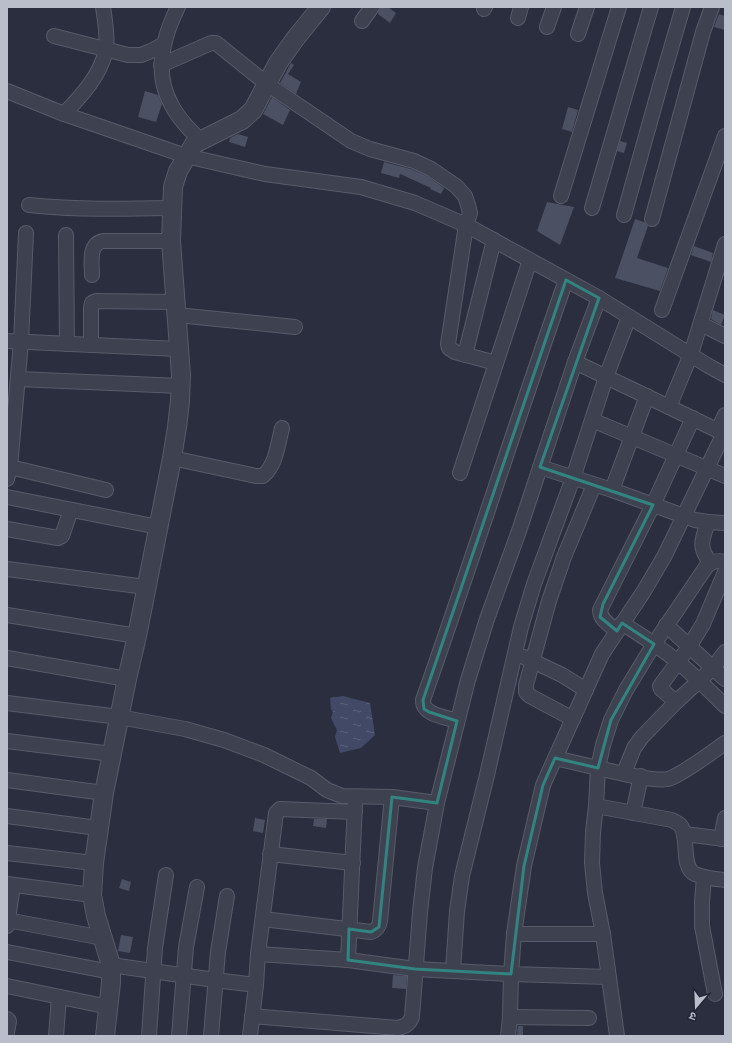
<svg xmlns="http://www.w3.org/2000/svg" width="732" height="1043" font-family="'Fira Sans','Noto Sans Devanagari',sans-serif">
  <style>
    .water { fill: url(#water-ripples) }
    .building { fill: #4b5063 }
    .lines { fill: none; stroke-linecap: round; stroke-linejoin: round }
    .minor-casing { stroke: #585c6a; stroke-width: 16 }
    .tertiary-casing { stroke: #585c6a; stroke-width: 20 }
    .minor { stroke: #3e414f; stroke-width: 14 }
    .tertiary { stroke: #3e414f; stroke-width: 18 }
    .marked { fill: none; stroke: #318480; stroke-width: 3; stroke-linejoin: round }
  </style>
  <defs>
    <pattern id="water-ripples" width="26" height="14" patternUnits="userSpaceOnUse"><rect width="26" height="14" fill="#424966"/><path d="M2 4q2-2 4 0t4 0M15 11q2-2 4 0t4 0" fill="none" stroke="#5b617b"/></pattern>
  </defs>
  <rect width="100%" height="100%" fill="#2a2e3f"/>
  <polygon class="water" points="343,696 370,703 375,735 361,748 340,753 335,737 337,730 331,718 333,712 331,709 330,698"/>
  <g class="building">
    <polygon points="380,7 388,7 396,13 390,23 378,14"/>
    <polygon points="719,14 725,16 725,30 714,27"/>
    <polygon points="291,63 294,65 288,74 301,82 296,94 280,83"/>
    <polygon points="145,91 158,95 162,104 156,122 138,117"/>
    <polygon points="272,97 290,110 283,125 263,114"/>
    <polygon points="568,107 578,110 572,132 562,129"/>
    <polygon points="238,134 248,137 245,147 229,142 230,138"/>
    <polygon points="620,141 627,143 624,153 617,151"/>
    <polygon points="384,162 411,169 427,176 444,188 441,194 430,189 431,188 400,174 399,178 381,173"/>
    <polygon points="547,202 574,207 560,245 537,231"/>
    <polygon points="635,219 644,222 648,226 637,258 668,268 660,291 615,278"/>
    <polygon points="694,246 713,253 711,262 691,255"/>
    <polygon points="713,310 725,315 721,325 711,319"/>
    <polygon points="255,818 265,820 263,833 253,831"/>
    <polygon points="314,819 327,819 326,828 313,826"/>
    <polygon points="122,879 131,882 129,891 119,888"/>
    <polygon points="121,935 133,937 130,953 118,951"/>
    <polygon points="393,975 407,976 406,989 392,988"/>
    <polygon points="518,1026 523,1026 523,1036 517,1036"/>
  </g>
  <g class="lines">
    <defs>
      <g id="minor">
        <path d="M178 7C163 37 154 73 171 104 178 118 189 129 200 140"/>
        <polyline points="484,9 485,7"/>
        <polyline points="518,18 521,7"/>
        <polyline points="362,21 372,7"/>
        <polyline points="547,27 554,7"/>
        <polyline points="578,34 587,7"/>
        <polyline points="54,36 128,55 141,55 151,51 164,44"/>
        <polyline points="161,65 211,43 216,43 267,84 351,141 370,149 414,161 431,169 456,186 465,196 468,205 470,213 466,225 448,344 449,348 455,352 496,363"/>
        <polyline points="7,91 64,114 186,156 265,174 361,187 415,203 466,225 599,298 707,365 725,375"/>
        <path d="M64 114C82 95 100 76 106 50 108 36 105 21 103 7"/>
        <polyline points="561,196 619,7"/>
        <path d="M29 205C77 210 124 209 172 208"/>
        <polyline points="592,208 651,7"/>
        <polyline points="624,215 660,86 683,7"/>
        <polyline points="652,219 703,32 712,7"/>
        <polyline points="66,235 67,344"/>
        <polyline points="725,244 691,354 669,407 725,434"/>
        <path d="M92 275C92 264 88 244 103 241H171"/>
        <polyline points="662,310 725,136"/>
        <polyline points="177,315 295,327"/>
        <polyline points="701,324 725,336"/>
        <polyline points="7,341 178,349"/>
        <polyline points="91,345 91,307 92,303 96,301 176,302"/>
        <polyline points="465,355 494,240"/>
        <polyline points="575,362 669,407"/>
        <polyline points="18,379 180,386"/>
        <polyline points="592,420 725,476"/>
        <polyline points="718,430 725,415"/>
        <path d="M172 458 256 476H263C276 465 278 444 282 428"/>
        <polyline points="10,467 106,490"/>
        <polyline points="540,467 612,490 695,520 708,522 725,523"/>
        <polyline points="460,473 530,260"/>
        <polyline points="7,479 10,467 21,342 26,233"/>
        <polyline points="612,490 647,396"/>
        <polyline points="7,497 158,527"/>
        <path d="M708 522C702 540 698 547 710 562"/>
        <polyline points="7,529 58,538 62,536 71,510"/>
        <path d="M725 562C717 560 712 561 706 567L654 644 626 690 611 720 603 745 598 768C615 772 653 782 668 779 682 775 712 752 725 743"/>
        <polyline points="7,569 146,587"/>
        <polyline points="7,615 137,636"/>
        <path d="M622 623C639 634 657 645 673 658 692 673 708 689 725 706"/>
        <polyline points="666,625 725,679"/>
        <path d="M617 631C610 625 600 620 600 610L653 505 693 418"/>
        <polyline points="524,657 562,675 586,690"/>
        <polyline points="7,658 127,679"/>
        <polyline points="676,702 661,689 660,686 689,647 703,624 725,572"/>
        <path d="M7 703 119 717 185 729 224 740 264 755 311 778 327 790 342 796 392 797 437 803 425 868 420 912 412 1017C409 1024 406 1026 398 1028L252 1016"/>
        <polyline points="573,719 530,696 526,692 526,685 549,601 564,557 594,485"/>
        <path d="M457 721C446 717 422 715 423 700 472 561 517 420 566 280"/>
        <polyline points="7,741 112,754"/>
        <path d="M555 758 598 768 596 806 672 820C675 822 678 823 680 825 690 836 680 867 695 874 704 878 715 879 725 880"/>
        <polyline points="624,773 634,748 642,737 676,702 713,668 725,652"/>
        <polyline points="7,780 104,793"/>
        <polyline points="437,803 468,680 487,619 519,531 575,362 599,298"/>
        <polyline points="596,806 593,832 592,863 595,893 603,934 617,1036"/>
        <polyline points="633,813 641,776"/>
        <polyline points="7,816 98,828"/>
        <polyline points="684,834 725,839"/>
        <polyline points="721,839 725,818"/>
        <polyline points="7,853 94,863"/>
        <polyline points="270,854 353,863"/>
        <polyline points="704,877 702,902 702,926 715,994"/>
        <polyline points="7,884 92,895"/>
        <path d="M263 919 371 932C377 930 379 927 380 921L392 797"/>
        <polyline points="7,920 103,938"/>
        <polyline points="7,926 13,885"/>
        <polyline points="514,934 603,934"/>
        <polyline points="7,952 111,972"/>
        <polyline points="258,954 348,960 415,969 511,974 510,1017 508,1036"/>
        <polyline points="348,960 355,803"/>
        <polyline points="111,965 215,980 256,985 250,1036"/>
        <polyline points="453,971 457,911 462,876 487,775 521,627 534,584 573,478 606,377 629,317"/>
        <polyline points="608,977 511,974 514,934 524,866 543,785 602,654 644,591 665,555 724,433"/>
        <polyline points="256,985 258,954 276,813 280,809 355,812"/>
        <polyline points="7,986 109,1007"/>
        <polyline points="510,1017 589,1018"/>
        <polyline points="7,1019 9,1021 7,1033"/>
        <polyline points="56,1036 59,997"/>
        <polyline points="149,1036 155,948 166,875"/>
        <polyline points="179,1036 186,947 197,887"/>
        <polyline points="211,1036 218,952 227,896"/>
      </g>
      <polyline id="tertiary" points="105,1036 111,983 111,965 96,916 92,895 94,863 104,793 127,679 137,636 172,458 177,427 180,401 181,375 171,241 173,187 178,171 194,144 242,120 253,110 278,63 295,39 321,7"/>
    </defs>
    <use href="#minor" class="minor-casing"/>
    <use href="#tertiary" class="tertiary-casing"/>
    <use href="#minor" class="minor"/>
    <use href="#tertiary" class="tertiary"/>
  </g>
  <path class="marked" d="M566 280 599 298 540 467 653 505 603 604 600 617 617 631 622 623 654 644 611 720 598 768 555 758 543 785 524 866 511 974 415 969 348 960 349 929 371 932 379 927 392 797 437 803 457 721 429 712 424 709 423 700Z"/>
  <rect width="732" height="1043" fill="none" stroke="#babdca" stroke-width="16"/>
  <g transform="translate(696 1007) rotate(199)" stroke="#222635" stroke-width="3" paint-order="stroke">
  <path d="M0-3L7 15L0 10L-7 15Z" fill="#babdca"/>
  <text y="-6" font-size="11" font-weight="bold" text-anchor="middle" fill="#babdca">उ</text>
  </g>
</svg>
